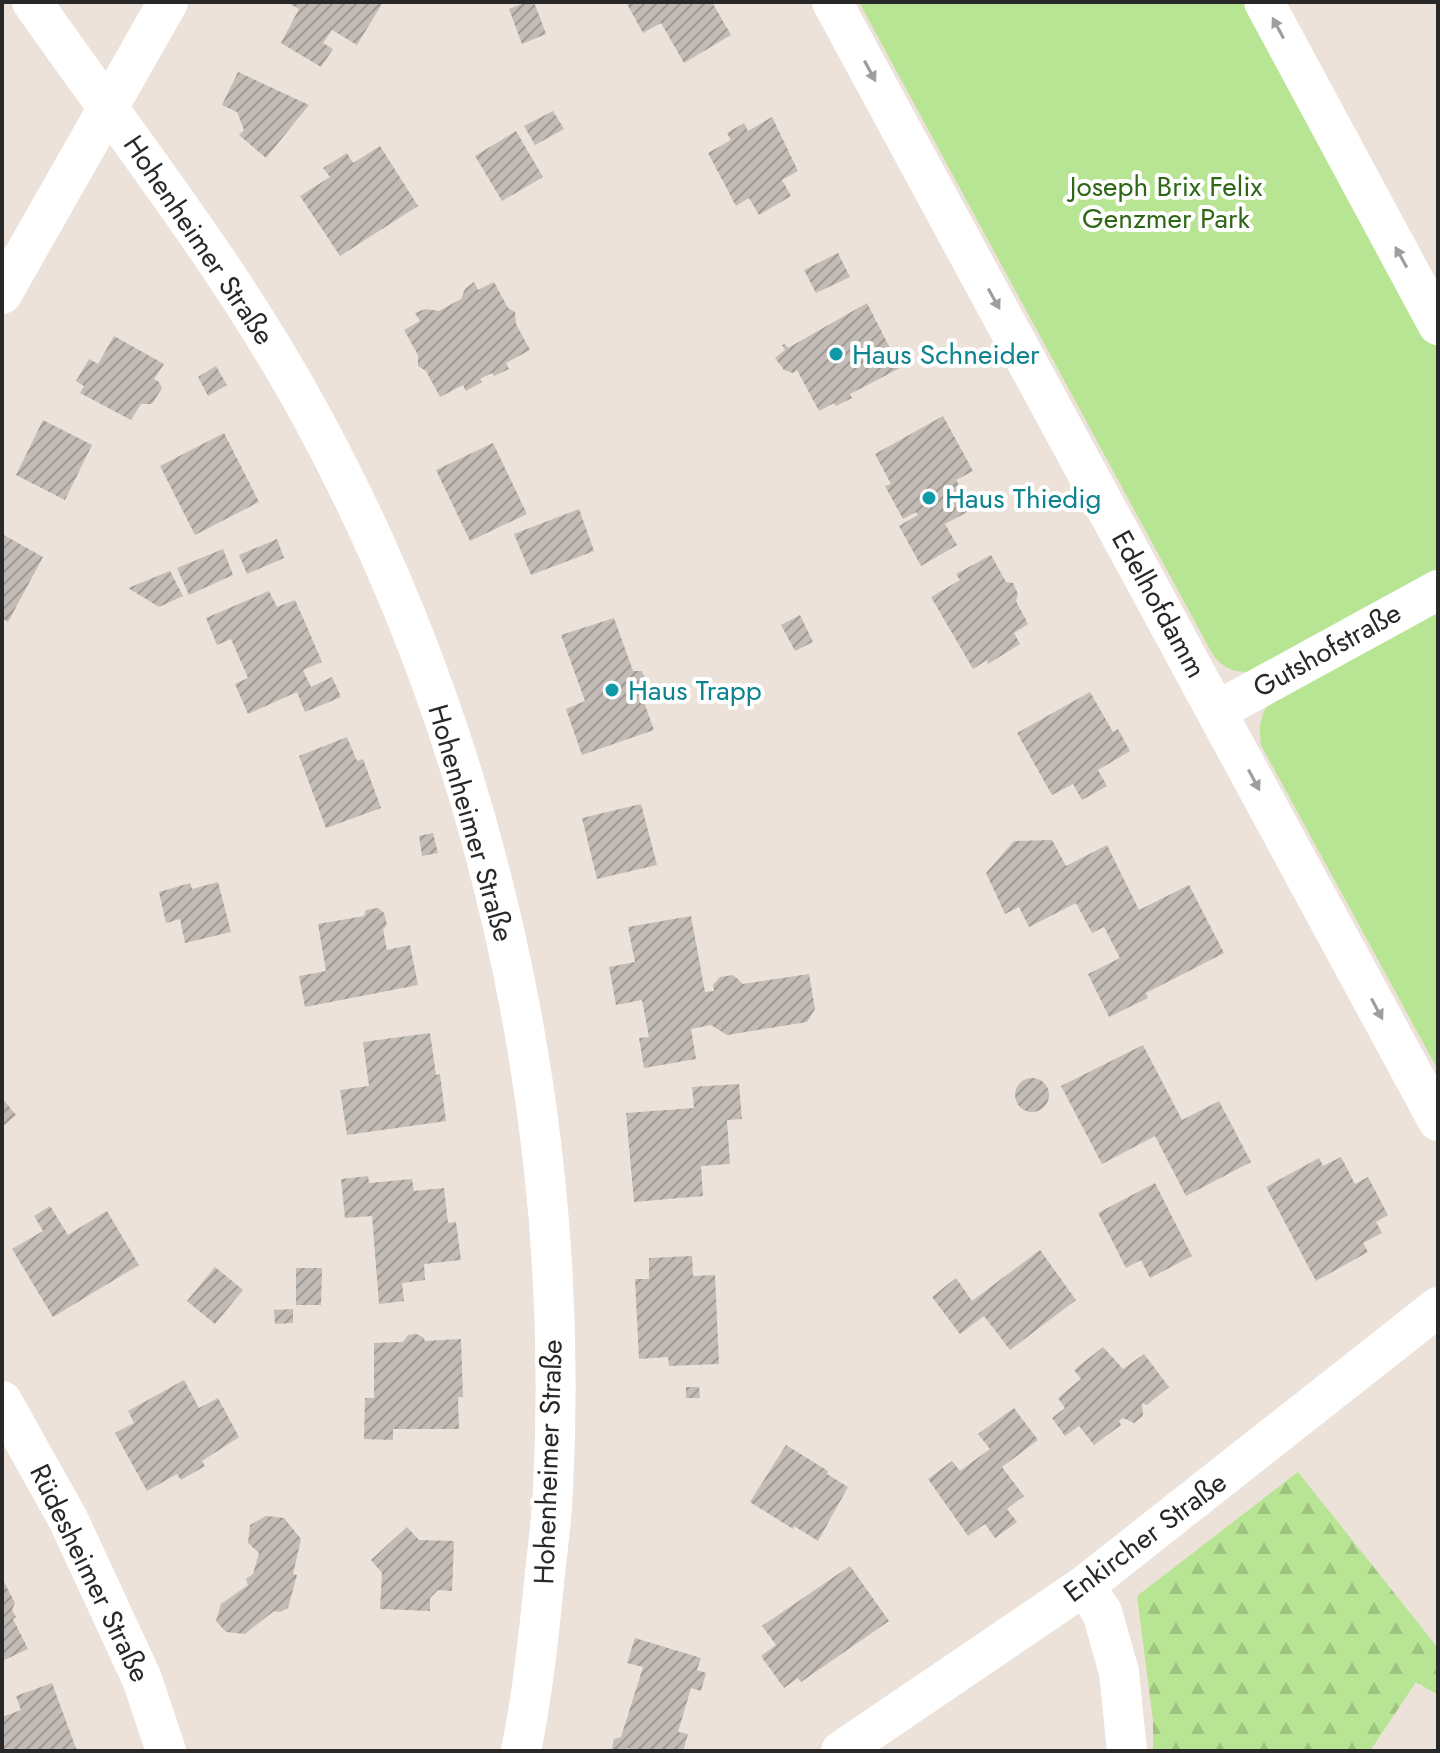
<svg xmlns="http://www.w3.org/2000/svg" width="1440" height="1753" font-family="Jost,sans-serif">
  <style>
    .forest { fill: url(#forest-firs) }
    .park { fill: #b8e593 }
    .building { fill: url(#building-hatch) }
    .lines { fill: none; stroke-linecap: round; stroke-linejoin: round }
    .street { stroke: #fff; stroke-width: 40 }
    .oneway { fill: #9e9e9e }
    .culture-dot { fill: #0f9aa8; stroke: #fff; stroke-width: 3 }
    .labels { text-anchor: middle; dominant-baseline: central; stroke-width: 8; stroke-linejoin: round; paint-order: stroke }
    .park-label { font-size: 28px; fill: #306717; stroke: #fff }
    .street-label { font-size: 28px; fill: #282828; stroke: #fff }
    .culture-label { font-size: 28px; fill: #0d838f; stroke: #fff; text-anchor: start }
  </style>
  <defs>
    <pattern id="forest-firs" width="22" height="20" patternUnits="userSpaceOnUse" patternTransform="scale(2)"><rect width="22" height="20" fill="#b8e593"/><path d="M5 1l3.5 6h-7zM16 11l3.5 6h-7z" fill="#9ec47f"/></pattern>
    <pattern id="building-hatch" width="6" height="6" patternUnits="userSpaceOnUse" patternTransform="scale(2)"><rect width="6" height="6" fill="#c3bcb6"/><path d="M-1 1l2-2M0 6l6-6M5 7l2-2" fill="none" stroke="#9e9994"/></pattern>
  </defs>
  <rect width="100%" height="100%" fill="#ece2d9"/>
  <polygon class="forest" points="1298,1472 1438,1648 1438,1695 1416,1682 1370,1751 1153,1751 1153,1720 1137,1596"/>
  <g class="park">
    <path d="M859 2H1256L1438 343V572L1251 672C1233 673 1224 668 1213 655Z"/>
    <path d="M1438 610V1070L1261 745C1259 729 1259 719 1268 704Z"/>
  </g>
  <g class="building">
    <polygon points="292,2 383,2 357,45 332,30 323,43 333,49 321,67 281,43 299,9 290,4"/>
    <polygon points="527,2 534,2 546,34 522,44 509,9"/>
    <polygon points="630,2 712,2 731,35 684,63 661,23 643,33 627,4"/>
    <polygon points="238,72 309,105 266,158 239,135 244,130 237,112 222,105"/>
    <polygon points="553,111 564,129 535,145 524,126"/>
    <polygon points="772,117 798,171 782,180 791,196 759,215 749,198 736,206 708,153 731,140 727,133 744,123 748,131"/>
    <polygon points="516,131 543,177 502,201 475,156"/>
    <polygon points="380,146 418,206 340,256 300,196 330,177 323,168 347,153 353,163"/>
    <polygon points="838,253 850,277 816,293 804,270"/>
    <polygon points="474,282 478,290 494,282 508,308 515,312 516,324 530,350 506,363 509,369 494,376 492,373 480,379 482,382 466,391 463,385 440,397 426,371 418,366 418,355 404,330 420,321 415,313 425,309 439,311 461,299 465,289"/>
    <polygon points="867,303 900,368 850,394 852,398 836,406 834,403 819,411 797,370 793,373 784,370 775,358 785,350 782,345 785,344 788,348"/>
    <polygon points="114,336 164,364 154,379 159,382 162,388 152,404 141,404 131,420 80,393 84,386 76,381 89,359 98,364"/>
    <polygon points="216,366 227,385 208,396 198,377"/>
    <polygon points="943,416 973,471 956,480 973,509 945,524 957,545 921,566 899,526 918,515 916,512 903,519 885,486 891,484 875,454"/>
    <polygon points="43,420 92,445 65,500 16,475"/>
    <polygon points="224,433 259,502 195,535 160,466"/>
    <polygon points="493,443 527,514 470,541 436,470"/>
    <polygon points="579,509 594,551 531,575 514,534"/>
    <polygon points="2,534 43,557 8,622 2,618"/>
    <polygon points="277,539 284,558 247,574 239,555"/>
    <polygon points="223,549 233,575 189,595 177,568"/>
    <polygon points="991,555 1006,582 1013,583 1018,594 1016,601 1028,624 1014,633 1020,644 988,664 987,660 973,669 931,597 960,580 956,574"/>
    <polygon points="170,571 183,596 159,607 128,588"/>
    <polygon points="269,591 277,607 295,600 307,627 322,662 303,670 311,687 332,677 341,697 305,712 297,692 248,714 235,684 248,678 231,639 217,645 206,618"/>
    <polygon points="800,615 813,642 795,651 781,625"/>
    <polygon points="614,618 633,671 642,671 647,685 641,694 654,730 582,755 566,709 585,701 561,635"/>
    <polygon points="1090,692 1113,732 1118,729 1130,751 1098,770 1107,786 1082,800 1073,784 1052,795 1017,733"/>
    <polygon points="347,737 357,761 363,759 381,808 326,828 299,756"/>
    <polygon points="641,804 657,865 597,879 582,818"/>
    <polygon points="433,833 438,853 422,856 419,836"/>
    <polygon points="1052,840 1066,866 1107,845 1139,910 1189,885 1224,953 1146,993 1148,998 1109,1017 1088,974 1120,958 1104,927 1092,933 1076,903 1029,927 1019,907 1005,914 986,873 1014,841"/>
    <polygon points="218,882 231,932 185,943 180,919 166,923 159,892 190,883 192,889"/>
    <polygon points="378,908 384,913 387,925 383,929 387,950 410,945 418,985 305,1007 299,976 326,971 318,924 364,916 366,910"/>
    <polygon points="691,916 705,992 714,991 713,985 720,977 733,975 743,984 809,974 815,1009 807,1022 727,1035 711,1025 691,1029 696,1059 644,1068 639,1038 649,1037 642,1000 616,1005 609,967 635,962 628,927"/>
    <polygon points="430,1033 436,1075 440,1074 446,1121 347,1135 340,1090 369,1086 363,1042"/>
    <polygon points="1143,1045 1182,1120 1219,1101 1251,1162 1186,1196 1155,1136 1102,1164 1061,1086"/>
    <circle cx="1032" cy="1095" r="17"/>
    <polygon points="739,1084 742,1119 727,1120 730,1164 701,1166 703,1196 634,1202 626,1113 694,1108 692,1087"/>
    <polygon points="2,1098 16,1115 2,1127"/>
    <polygon points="1341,1157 1355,1184 1368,1177 1388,1215 1376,1222 1382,1233 1363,1243 1368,1252 1316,1281 1266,1187 1319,1158 1323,1166"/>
    <polygon points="368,1176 369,1183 412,1179 414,1191 444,1188 448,1223 456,1222 461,1260 424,1264 425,1280 402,1283 404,1301 379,1304 372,1216 345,1218 341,1179"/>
    <polygon points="1155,1183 1192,1256 1150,1278 1141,1260 1126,1268 1098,1213"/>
    <polygon points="50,1206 68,1235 107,1211 139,1265 53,1317 12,1249 43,1231 34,1216"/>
    <polygon points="1040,1250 1076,1300 1010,1350 984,1316 960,1334 932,1297 956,1278 972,1301"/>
    <polygon points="692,1256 693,1276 715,1275 719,1364 669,1366 668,1357 639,1359 635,1279 649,1279 649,1258"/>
    <polygon points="215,1267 243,1290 215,1324 187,1301"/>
    <polygon points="296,1268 322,1268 321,1305 296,1305"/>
    <polygon points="293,1309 293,1323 275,1324 274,1310"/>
    <polygon points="416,1334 423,1337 425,1341 461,1339 463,1397 458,1397 459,1429 393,1429 393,1440 364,1439 365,1398 374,1398 374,1343 403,1342 408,1335"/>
    <polygon points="1103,1347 1123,1369 1144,1354 1169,1387 1147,1405 1142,1403 1143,1416 1134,1423 1123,1418 1119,1421 1121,1425 1094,1445 1079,1426 1065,1436 1052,1418 1065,1408 1058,1398 1081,1379 1074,1370"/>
    <polygon points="184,1380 199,1408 218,1398 239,1437 202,1461 205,1466 181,1480 177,1474 147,1491 115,1433 134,1423 128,1411"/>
    <polygon points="686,1387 699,1387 700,1398 686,1398"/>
    <polygon points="1014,1408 1038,1440 1002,1467 1024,1496 1007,1509 1017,1522 995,1538 985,1524 968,1536 928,1479 952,1461 960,1471 990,1449 978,1434"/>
    <polygon points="786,1445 828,1471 827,1474 848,1487 818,1541 794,1526 793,1529 750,1502"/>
    <polygon points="266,1516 284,1518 301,1539 293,1574 297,1575 288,1608 280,1612 274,1611 245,1634 226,1632 216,1621 221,1604 248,1585 246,1579 253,1574 259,1553 248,1543 250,1525"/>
    <polygon points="407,1527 419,1540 454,1541 452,1591 438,1590 430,1598 430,1611 380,1609 382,1573 371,1560"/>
    <polygon points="850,1566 889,1621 801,1682 798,1678 784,1688 761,1656 776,1645 762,1626"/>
    <polygon points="2,1578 15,1603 12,1610 16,1617 13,1619 28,1649 2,1661"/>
    <polygon points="635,1638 701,1658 697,1670 706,1673 701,1691 691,1688 678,1732 688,1734 683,1751 673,1749 672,1751 638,1751 627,1748 624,1751 613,1751 612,1749 614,1739 621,1737 643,1667 627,1663"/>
    <polygon points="52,1683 77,1751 2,1751 2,1717 21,1710 16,1696"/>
  </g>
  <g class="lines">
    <g class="street">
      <path d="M32 2C126 136 228 264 307 408 486 733 572 1118 553 1489 552 1517 548 1545 545 1573 539 1633 533 1692 521 1751"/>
      <polyline points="832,2 1438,1121"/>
      <polyline points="1264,2 1438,325"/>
      <polyline points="2,294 168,2"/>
      <polyline points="1217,711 1438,590"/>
      <polyline points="2,1401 68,1519 142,1679 166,1751"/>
      <polyline points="1084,1586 1102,1612 1119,1672 1127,1751"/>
      <polyline points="841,1751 1084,1586 1438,1307"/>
    </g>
  </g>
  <defs><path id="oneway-solid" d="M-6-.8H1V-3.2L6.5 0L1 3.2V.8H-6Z" transform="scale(2)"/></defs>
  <g class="oneway">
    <use href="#oneway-solid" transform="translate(1278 28) rotate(-118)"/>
    <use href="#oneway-solid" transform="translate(870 71) rotate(62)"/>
    <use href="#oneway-solid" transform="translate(1401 257) rotate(-119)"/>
    <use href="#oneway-solid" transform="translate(994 299) rotate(61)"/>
    <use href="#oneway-solid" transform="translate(1254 780) rotate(62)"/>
    <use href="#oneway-solid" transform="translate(1377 1009) rotate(62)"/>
  </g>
  <g class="culture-dot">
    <circle cx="836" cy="354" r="8"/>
    <circle cx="929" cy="498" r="8"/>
    <circle cx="612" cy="690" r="8"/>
  </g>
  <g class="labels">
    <g class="park-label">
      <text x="1166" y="186">Joseph Brix Felix<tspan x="1166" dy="32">Genzmer Park</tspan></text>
    </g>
    <g class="street-label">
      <text transform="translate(199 240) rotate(56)">Hohenheimer Straße</text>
      <text transform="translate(1159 604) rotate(61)">Edelhofdamm</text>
      <text transform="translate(1327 650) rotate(-29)">Gutshofstraße</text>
      <text transform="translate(471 823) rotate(74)">Hohenheimer Straße</text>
      <text transform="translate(548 1462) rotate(-88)">Hohenheimer Straße</text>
      <text transform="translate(1145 1537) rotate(-37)">Enkircher Straße</text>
      <text transform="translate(90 1573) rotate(64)">Rüdesheimer Straße</text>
    </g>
    <g class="culture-label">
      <text x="852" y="354">Haus Schneider</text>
      <text x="945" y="498">Haus Thiedig</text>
      <text x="628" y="690">Haus Trapp</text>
    </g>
  </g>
  <rect width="1440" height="1753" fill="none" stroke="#282828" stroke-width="8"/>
</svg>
